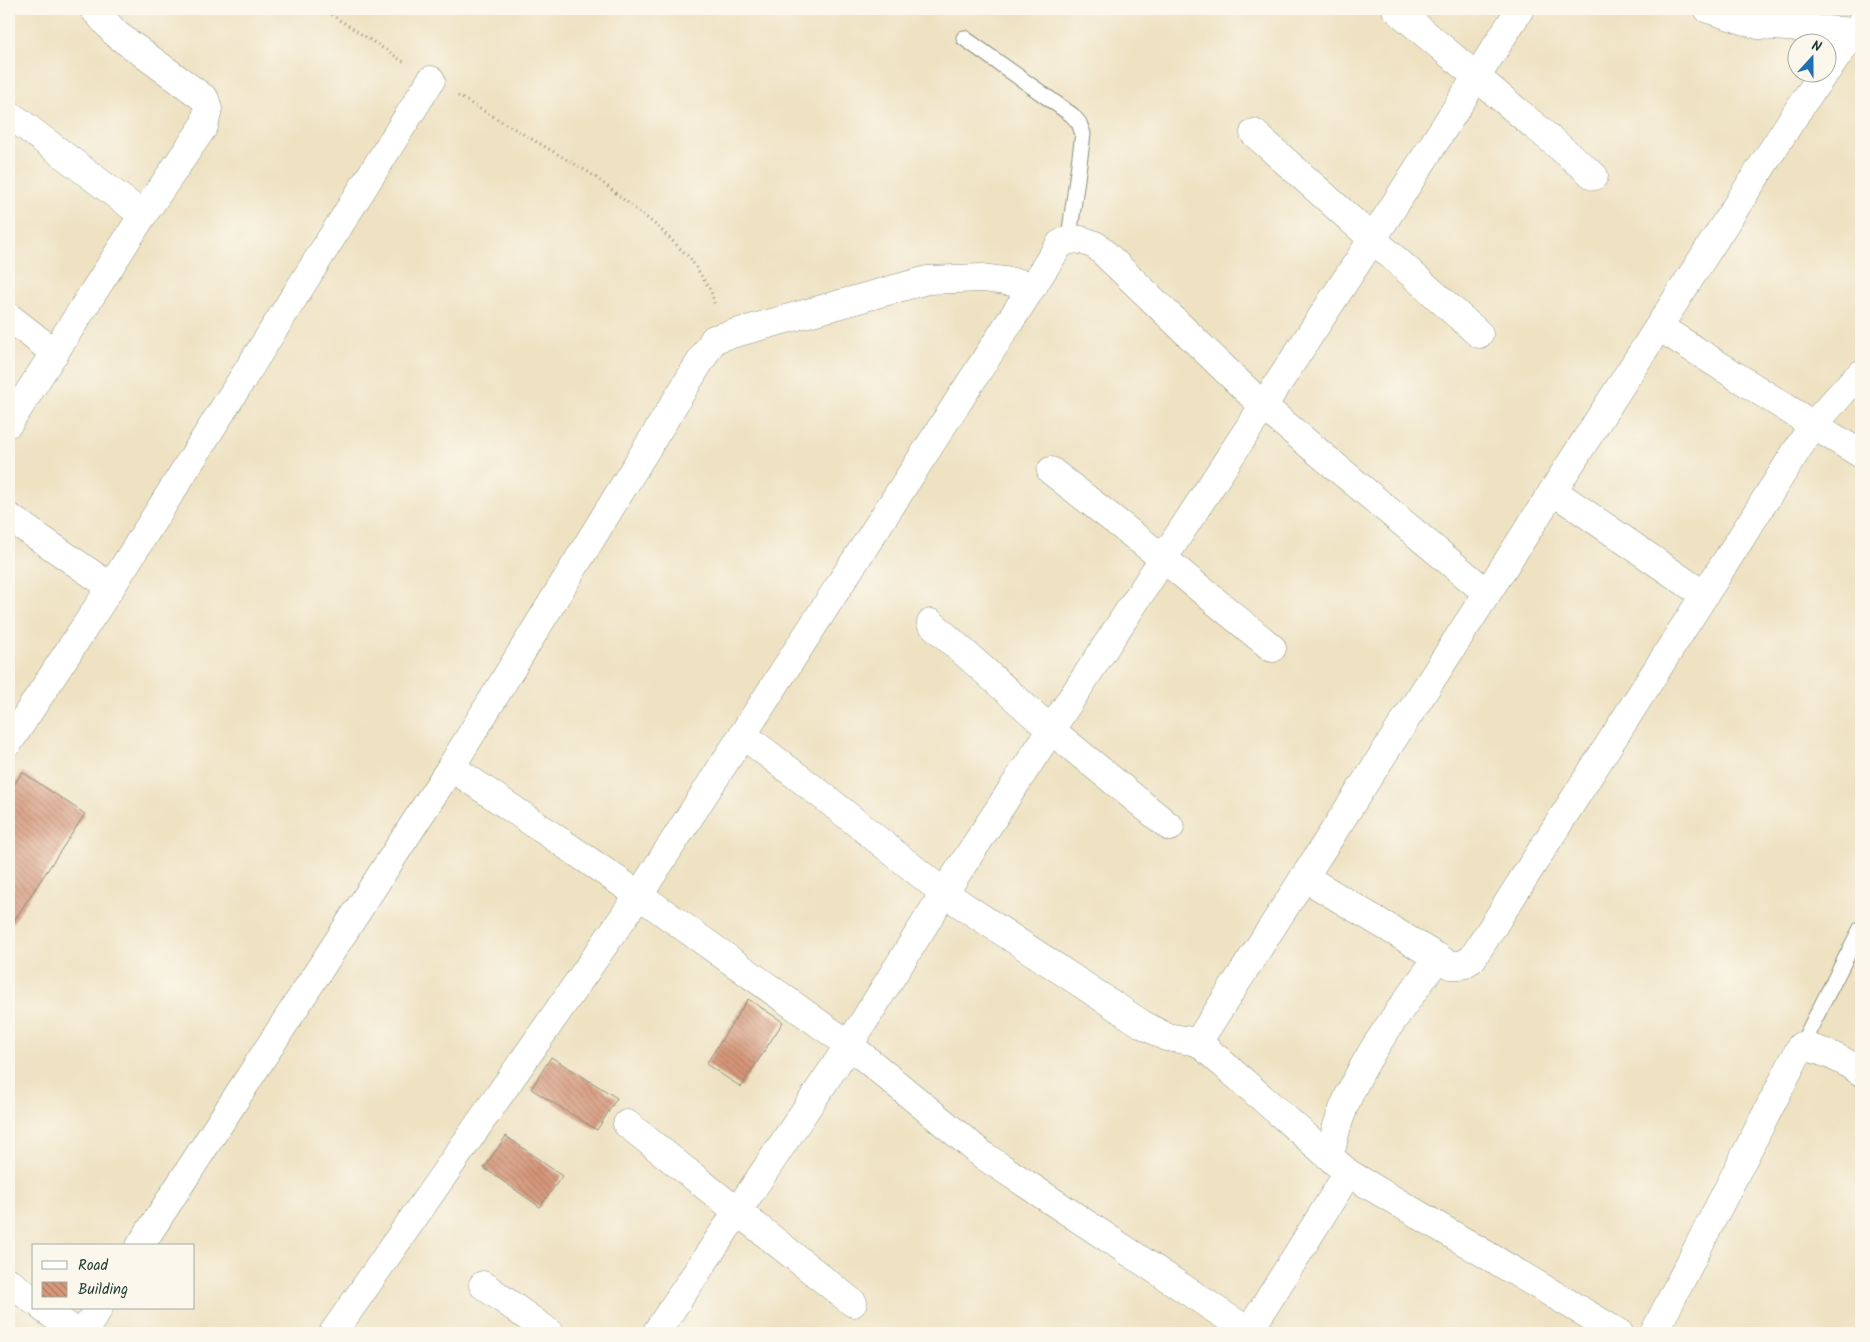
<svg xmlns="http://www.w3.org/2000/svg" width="1870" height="1342" font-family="Kalam,sans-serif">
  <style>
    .building { fill: url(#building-back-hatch) }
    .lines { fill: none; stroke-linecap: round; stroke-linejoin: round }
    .lane-casing { stroke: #87907c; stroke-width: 17 }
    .street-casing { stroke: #87907c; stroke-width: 29 }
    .secondary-casing { stroke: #87907c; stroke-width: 29 }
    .path { stroke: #87907c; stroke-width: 3; stroke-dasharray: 1 4; stroke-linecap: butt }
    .lane { stroke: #fff; stroke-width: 15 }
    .street { stroke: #fff; stroke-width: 28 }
    .secondary { stroke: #fff; stroke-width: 28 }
  </style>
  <defs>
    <pattern id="building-back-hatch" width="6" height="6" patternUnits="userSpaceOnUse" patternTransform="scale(1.25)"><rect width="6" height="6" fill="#d69679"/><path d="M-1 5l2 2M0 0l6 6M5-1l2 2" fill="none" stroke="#ad7c64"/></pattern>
  </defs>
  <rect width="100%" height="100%" fill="#fbf7ec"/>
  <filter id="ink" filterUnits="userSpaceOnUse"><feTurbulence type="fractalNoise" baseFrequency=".02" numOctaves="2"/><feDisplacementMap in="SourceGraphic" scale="10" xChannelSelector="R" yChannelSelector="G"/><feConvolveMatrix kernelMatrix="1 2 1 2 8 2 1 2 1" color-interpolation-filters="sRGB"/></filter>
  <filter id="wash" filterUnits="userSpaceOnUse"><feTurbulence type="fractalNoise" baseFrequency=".0096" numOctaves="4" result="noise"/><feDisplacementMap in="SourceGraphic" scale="20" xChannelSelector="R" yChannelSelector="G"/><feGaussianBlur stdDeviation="1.12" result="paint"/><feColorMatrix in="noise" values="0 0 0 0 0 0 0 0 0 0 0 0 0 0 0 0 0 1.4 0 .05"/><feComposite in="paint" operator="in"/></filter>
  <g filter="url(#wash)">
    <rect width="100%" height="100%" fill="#efe2c3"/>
    <g id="blocks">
      <g class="building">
        <polygon points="22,772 85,814 9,928 9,793"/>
        <polygon points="748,999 783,1022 741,1087 706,1064"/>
        <polygon points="551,1057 617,1098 597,1130 531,1089"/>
        <polygon points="506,1136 562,1176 540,1207 484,1168"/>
      </g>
    </g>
  </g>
  <g filter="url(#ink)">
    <use href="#blocks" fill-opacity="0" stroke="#87907c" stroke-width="1"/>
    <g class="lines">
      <defs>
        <g id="lane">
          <polyline points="964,38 1072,115 1079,123 1083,134 1069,238"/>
          <polyline points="1801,1046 1861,928"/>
        </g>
        <g id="street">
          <polyline points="1396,9 1594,176"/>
          <polyline points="1708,9 1758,25 1855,32"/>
          <polyline points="9,114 143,215"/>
          <polyline points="1254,133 1479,334"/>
          <polyline points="9,317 55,353"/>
          <polyline points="1659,327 1813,425 1861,454"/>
          <polyline points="9,423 143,215 204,126 208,109 205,99 116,34 94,9"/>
          <polyline points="1051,471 1164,559 1272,648"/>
          <polyline points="1553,491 1704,595"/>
          <polyline points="9,517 111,587"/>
          <polyline points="931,623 1051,730 1170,827"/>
          <polyline points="743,735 823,796 944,893 1142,1024 1166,1037 1198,1042"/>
          <polyline points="9,742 111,587 431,80"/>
          <polyline points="451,767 639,895 849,1045 984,1156 1251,1333"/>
          <polyline points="1304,877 1450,965 1462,965 1472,959 1813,425 1851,383 1861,374"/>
          <polyline points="627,1124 853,1303"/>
          <path d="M1330 1156C1332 1147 1334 1136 1337 1126 1357 1063 1400 1011 1438 957"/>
          <polyline points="1348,1173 1619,1333"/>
          <polyline points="140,1246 451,767 714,339 927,280 983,278 1034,285"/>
          <polyline points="483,1285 550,1333"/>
          <polyline points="83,1333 99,1308"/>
          <path d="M333 1333 639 895 1060 244C1074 236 1083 240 1097 246L1263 406 1487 593"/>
          <polyline points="656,1333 849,1045 944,893 1372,240 1520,9"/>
          <path d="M1654 1333 1801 1046C1824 1050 1842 1059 1861 1072"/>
        </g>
        <g id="secondary">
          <polyline points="1828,69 1861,23"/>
          <polyline points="9,1282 34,1301"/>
          <polyline points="43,1308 77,1333"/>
          <polyline points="1248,1333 1348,1173 1198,1042 1804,101 1825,72"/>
        </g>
      </defs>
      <use href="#lane" class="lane-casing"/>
      <use href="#street" class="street-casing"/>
      <use href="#secondary" class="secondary-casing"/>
      <g class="path">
        <polyline points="323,9 404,62"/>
        <polyline points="458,96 590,173 657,226 690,258 711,291 715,306"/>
      </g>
      <use href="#lane" class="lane"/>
      <use href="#street" class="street"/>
      <use href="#secondary" class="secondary"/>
    </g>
  </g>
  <rect width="1870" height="1342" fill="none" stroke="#fbf7ec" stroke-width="30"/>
  <rect x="32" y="1244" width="162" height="65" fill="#fbf7ec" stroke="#a3ada2"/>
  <rect x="42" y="1261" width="25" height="8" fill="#ffffff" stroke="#a3ada2"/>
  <text x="78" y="1270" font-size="15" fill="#1f3d34">Road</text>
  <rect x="42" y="1282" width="25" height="15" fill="url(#building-back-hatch)" stroke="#a3ada2"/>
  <text x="78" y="1294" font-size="15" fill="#1f3d34">Building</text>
  <g transform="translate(1812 58) rotate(21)"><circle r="24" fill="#fbf7ec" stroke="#a3ada2"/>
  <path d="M0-4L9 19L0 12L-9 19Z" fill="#1f6fb2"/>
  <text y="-8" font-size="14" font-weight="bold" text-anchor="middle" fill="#1f3d34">N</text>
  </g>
</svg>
